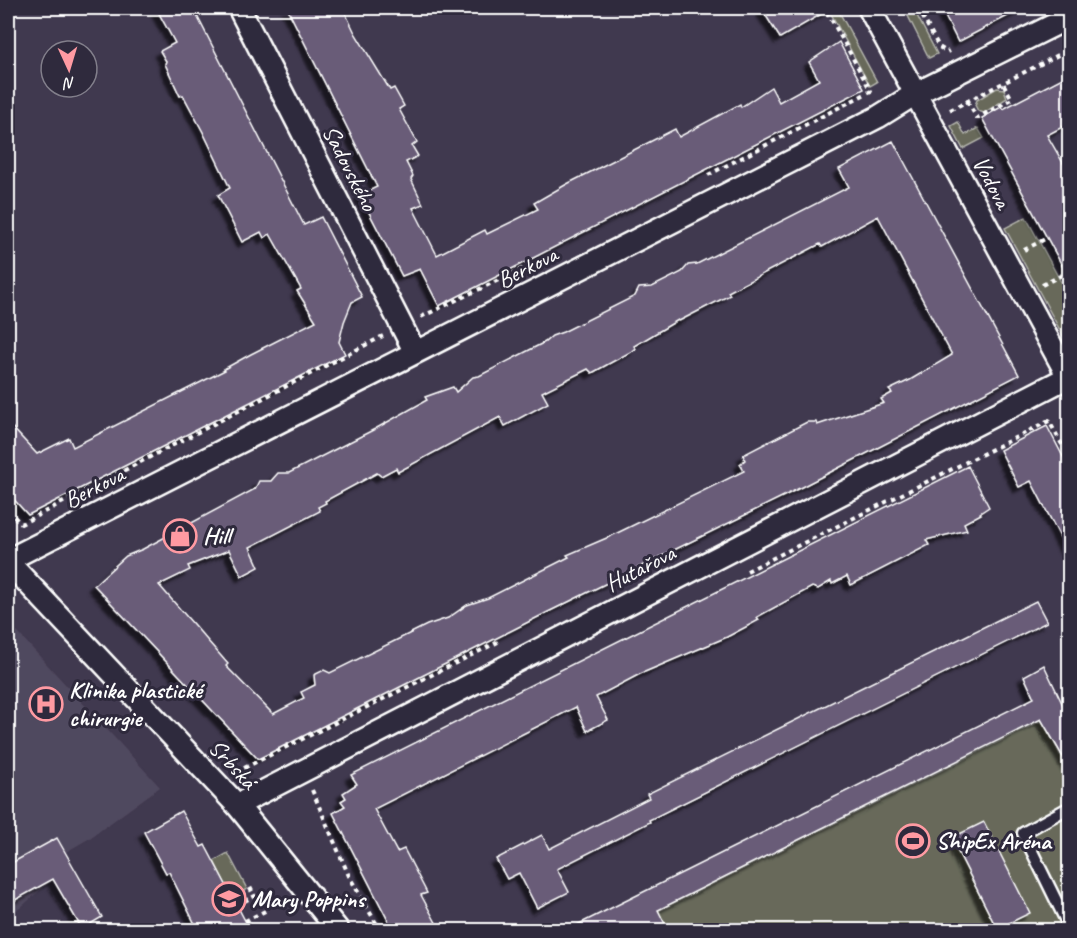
<svg xmlns="http://www.w3.org/2000/svg" width="1077" height="938" font-family="Caveat,sans-serif">
  <style>
    .built { fill: #50485e }
    .green { fill: #67695a; stroke: #b3b4ac; stroke-width: 1.5 }
    .building { fill: #695c78; stroke: #fff; stroke-width: 1.5; fill-rule: evenodd; filter: url(#shadow) }
    .lines { fill: none; stroke-linecap: round; stroke-linejoin: round }
    .service-casing { stroke: #fff; stroke-width: 15 }
    .minor-casing { stroke: #fff; stroke-width: 26 }
    .path { stroke: #fff; stroke-width: 4; stroke-dasharray: 4.5 4.5; stroke-linecap: butt }
    .service { stroke: #2f2a3d; stroke-width: 10 }
    .minor { stroke: #2f2a3d; stroke-width: 21 }
    .labels { text-anchor: middle; dominant-baseline: central; stroke-width: 6; stroke-linejoin: round; paint-order: stroke }
    .street-label { font-size: 24px; fill: #fff; stroke: #2f2a3d }
    .poi-label { font-size: 24px; font-weight: bold; fill: #fff; stroke: #2f2a3d; text-anchor: start }
  </style>
  <defs>
    <filter id="shadow"><feDropShadow dx="-5.5" dy="5.5" stdDeviation="1.5" flood-color="#0009"/></filter>
  </defs>
  <rect width="100%" height="100%" fill="#40394f"/>
  <filter id="ink" filterUnits="userSpaceOnUse"><feTurbulence type="fractalNoise" baseFrequency=".0167" numOctaves="2"/><feDisplacementMap in="SourceGraphic" scale="12" xChannelSelector="R" yChannelSelector="G"/><feConvolveMatrix kernelMatrix="1 2 1 2 8 2 1 2 1" color-interpolation-filters="sRGB"/></filter>
  <g filter="url(#ink)">
    <polygon class="built" points="8,622 160,787 90,838 66,852 69,858 49,869 54,878 20,908 8,915"/>
    <g class="green">
      <polygon points="828,8 837,8 877,82 870,86"/>
      <polygon points="904,8 913,8 937,54 929,58"/>
      <polygon points="997,88 1004,89 1007,98 984,113 978,111 975,105 977,100"/>
      <polygon points="958,122 965,135 978,128 984,138 963,149 951,126"/>
      <polygon points="1026,217 1069,297 1069,347 1005,228"/>
      <polygon points="1043,720 1060,755 1069,751 1069,930 620,930"/>
      <polygon points="228,853 247,889 232,897 214,861"/>
    </g>
    <g class="building">
      <polygon points="156,8 193,8 304,225 321,217 362,297 352,302 344,322 339,342 345,354 28,515 8,493 8,423 37,454 69,438 73,447 225,370 224,369 251,354 316,321 297,291 301,289 270,234 264,238 261,232 242,242 218,195 230,188 203,132 183,95 180,96 165,64 166,61 160,51 175,43"/>
      <polygon points="287,8 343,8 355,33 390,90 394,88 404,106 399,109 417,142 412,146 418,156 406,162 413,176 411,179 423,204 413,208 437,255 485,230 487,234 538,209 534,203 567,184 675,129 679,137 740,104 741,107 771,87 779,102 819,80 809,62 839,42 864,89 439,306 420,269 402,276 360,195 377,187"/>
      <polygon points="761,8 832,8 780,38"/>
      <polygon points="941,8 1023,8 958,42"/>
      <polygon points="1070,74 1070,123 1047,135 1070,175 1070,280 982,118 1001,107 1003,109"/>
      <path d="M893 141 1019 375 788 494 546 613 258 759 94 585 126 556 143 549 255 489 259 481H271L278 473H289L375 429 427 400 425 397 453 387 456 392 473 377 479 376 545 342 552 336 563 332 635 296 639 288 652 287 682 272 688 265 697 264 849 187 839 169ZM878 216 952 355 910 380 889 390 892 393 881 399 884 403 817 425 816 422H807L743 455 745 460 740 464 744 471 609 537 567 555 569 557 488 598 467 605 448 618 427 625 330 673 324 670 314 675 315 685 301 692 304 698 273 714 226 666 228 664 159 585 190 570 188 566 229 550 242 576 259 567 250 547 320 511 318 507 326 503 325 501 377 473 381 476 396 468 398 472 500 417 505 426 548 403 542 392 588 369 592 373 636 349 634 346 678 320 679 321 730 295 728 292 820 244 822 247Z"/>
      <polygon points="1047,426 1070,470 1070,556 1031,481 1019,487 1000,450"/>
      <polygon points="968,466 989,507 980,513 981,514 964,523 967,530 926,540 929,545 851,585 847,576 832,584 831,581 818,589 812,587 757,617 759,620 727,637 640,674 596,697 608,720 587,731 576,707 374,809 397,852 404,849 427,893 421,895 440,930 393,930 333,813 345,806 341,801 346,798 343,793 357,784 351,775"/>
      <polygon points="1036,601 1047,622 649,820 650,822 557,869 569,892 537,908 519,873 507,879 496,859 542,835 549,849 649,798 647,794"/>
      <polygon points="1044,665 1070,720 1070,769 1041,719 658,910 668,930 567,930 1034,698 1024,676"/>
      <polygon points="181,811 201,847 205,845 250,930 198,930 169,872 166,873 144,832"/>
      <polygon points="984,822 1030,913 997,929 951,838"/>
      <polygon points="57,838 102,917 82,929 53,879 8,904 8,865"/>
    </g>
    <g class="lines">
      <defs>
        <polyline id="service" points="1070,807 1023,833 1070,929"/>
        <g id="minor">
          <polyline points="239,8 415,352"/>
          <polyline points="869,8 1070,380"/>
          <polyline points="8,560 878,117 915,94 1070,17"/>
          <polyline points="8,562 237,805 338,930"/>
          <polyline points="237,805 1068,377"/>
        </g>
      </defs>
      <use href="#service" class="service-casing"/>
      <use href="#minor" class="minor-casing"/>
      <g class="path">
        <polyline points="918,8 939,47 947,52 949,51"/>
        <polyline points="967,101 977,118 1012,99 1003,83"/>
        <polyline points="950,110 1070,49"/>
        <polyline points="708,175 871,91 825,8"/>
        <polyline points="1024,250 1047,238"/>
        <polyline points="1042,285 1066,273"/>
        <polyline points="421,317 530,265"/>
        <polyline points="8,510 21,524 383,336"/>
        <polyline points="747,571 1049,421 1070,459"/>
        <polyline points="236,772 500,641"/>
        <polyline points="312,790 349,876 380,930"/>
        <polyline points="233,899 256,887"/>
        <polyline points="236,905 259,894"/>
        <polyline points="247,920 252,930"/>
        <polyline points="245,921 267,910"/>
      </g>
      <use href="#service" class="service"/>
      <use href="#minor" class="minor"/>
    </g>
  </g>
  <defs>
    <symbol id="shop-ring" viewBox="-11 -11 22 22"><circle r="9.5" fill="#2f2a3d" stroke="#ff9aa2" stroke-width="1.5"/><path d="M-5-2.5h2.3a2.7 3.5 0 0 1 5.4 0H5L5.5 6h-11ZM-1.5-2.5h3a1.5 2.3 0 0 0-3 0Z" fill="#ff9aa2"/></symbol>
    <symbol id="hospital-ring" viewBox="-11 -11 22 22"><circle r="9.5" fill="#2f2a3d" stroke="#ff9aa2" stroke-width="1.5"/><path d="M-5-5h3v3.5h4V-5h3V5h-3V1.5h-4V5h-3Z" fill="#ff9aa2"/></symbol>
    <symbol id="stadium-ring" viewBox="-11 -11 22 22"><circle r="9.5" fill="#2f2a3d" stroke="#ff9aa2" stroke-width="1.5"/><path d="M0-5a6.5 5 0 1 0 0 10a6.5 5 0 1 0 0-10ZM-3.5-1.8h7v3.6h-7Z" fill="#ff9aa2"/></symbol>
    <symbol id="school-ring" viewBox="-11 -11 22 22"><circle r="9.5" fill="#2f2a3d" stroke="#ff9aa2" stroke-width="1.5"/><path d="M0-5L7-2L0 1L-7-2ZM-4 1L0 2.5L4 1V4Q0 6-4 4Z" fill="#ff9aa2"/></symbol>
  </defs>
  <g fill-rule="evenodd">
    <use href="#shop-ring" x="161" y="517" width="38" height="38"/>
    <use href="#hospital-ring" x="27" y="685" width="38" height="38"/>
    <use href="#stadium-ring" x="894" y="822" width="38" height="38"/>
    <use href="#school-ring" x="210" y="880" width="38" height="38"/>
  </g>
  <g class="labels">
    <g class="street-label">
      <text transform="translate(350 168) rotate(63)">Sadovského</text>
      <text transform="translate(992 182) rotate(62)">Vodova</text>
      <text transform="translate(527 267) rotate(-27)">Berkova</text>
      <text transform="translate(94 487) rotate(-27)">Berkova</text>
      <text transform="translate(640 568) rotate(-27)">Hutařova</text>
      <text transform="translate(233 764) rotate(47)">Srbská</text>
    </g>
    <g class="poi-label">
      <text x="203" y="536">Hill</text>
      <text x="69" y="690">Klinika plastické<tspan x="69" dy="28">chirurgie</tspan></text>
      <text x="936" y="841">ShipEx Aréna</text>
      <text x="252" y="899">Mary Poppins</text>
    </g>
  </g>
  <rect width="1077" height="938" fill="none" stroke="#2f2a3d" stroke-width="30"/>
  <rect x="15" y="15" width="1047" height="908" fill="none" stroke="#fff" stroke-width="2" filter="url(#ink)"/>
  <g transform="translate(69 69) rotate(176)"><circle r="28" fill="#2f2a3d" stroke="#827f8b" stroke-width="1.5"/>
  <path d="M0-4.5L10 22L0 15L-10 22Z" fill="#ff9aa2"/>
  <text y="-9" font-size="16" font-weight="bold" text-anchor="middle" fill="#ffffff">N</text>
  </g>
</svg>
